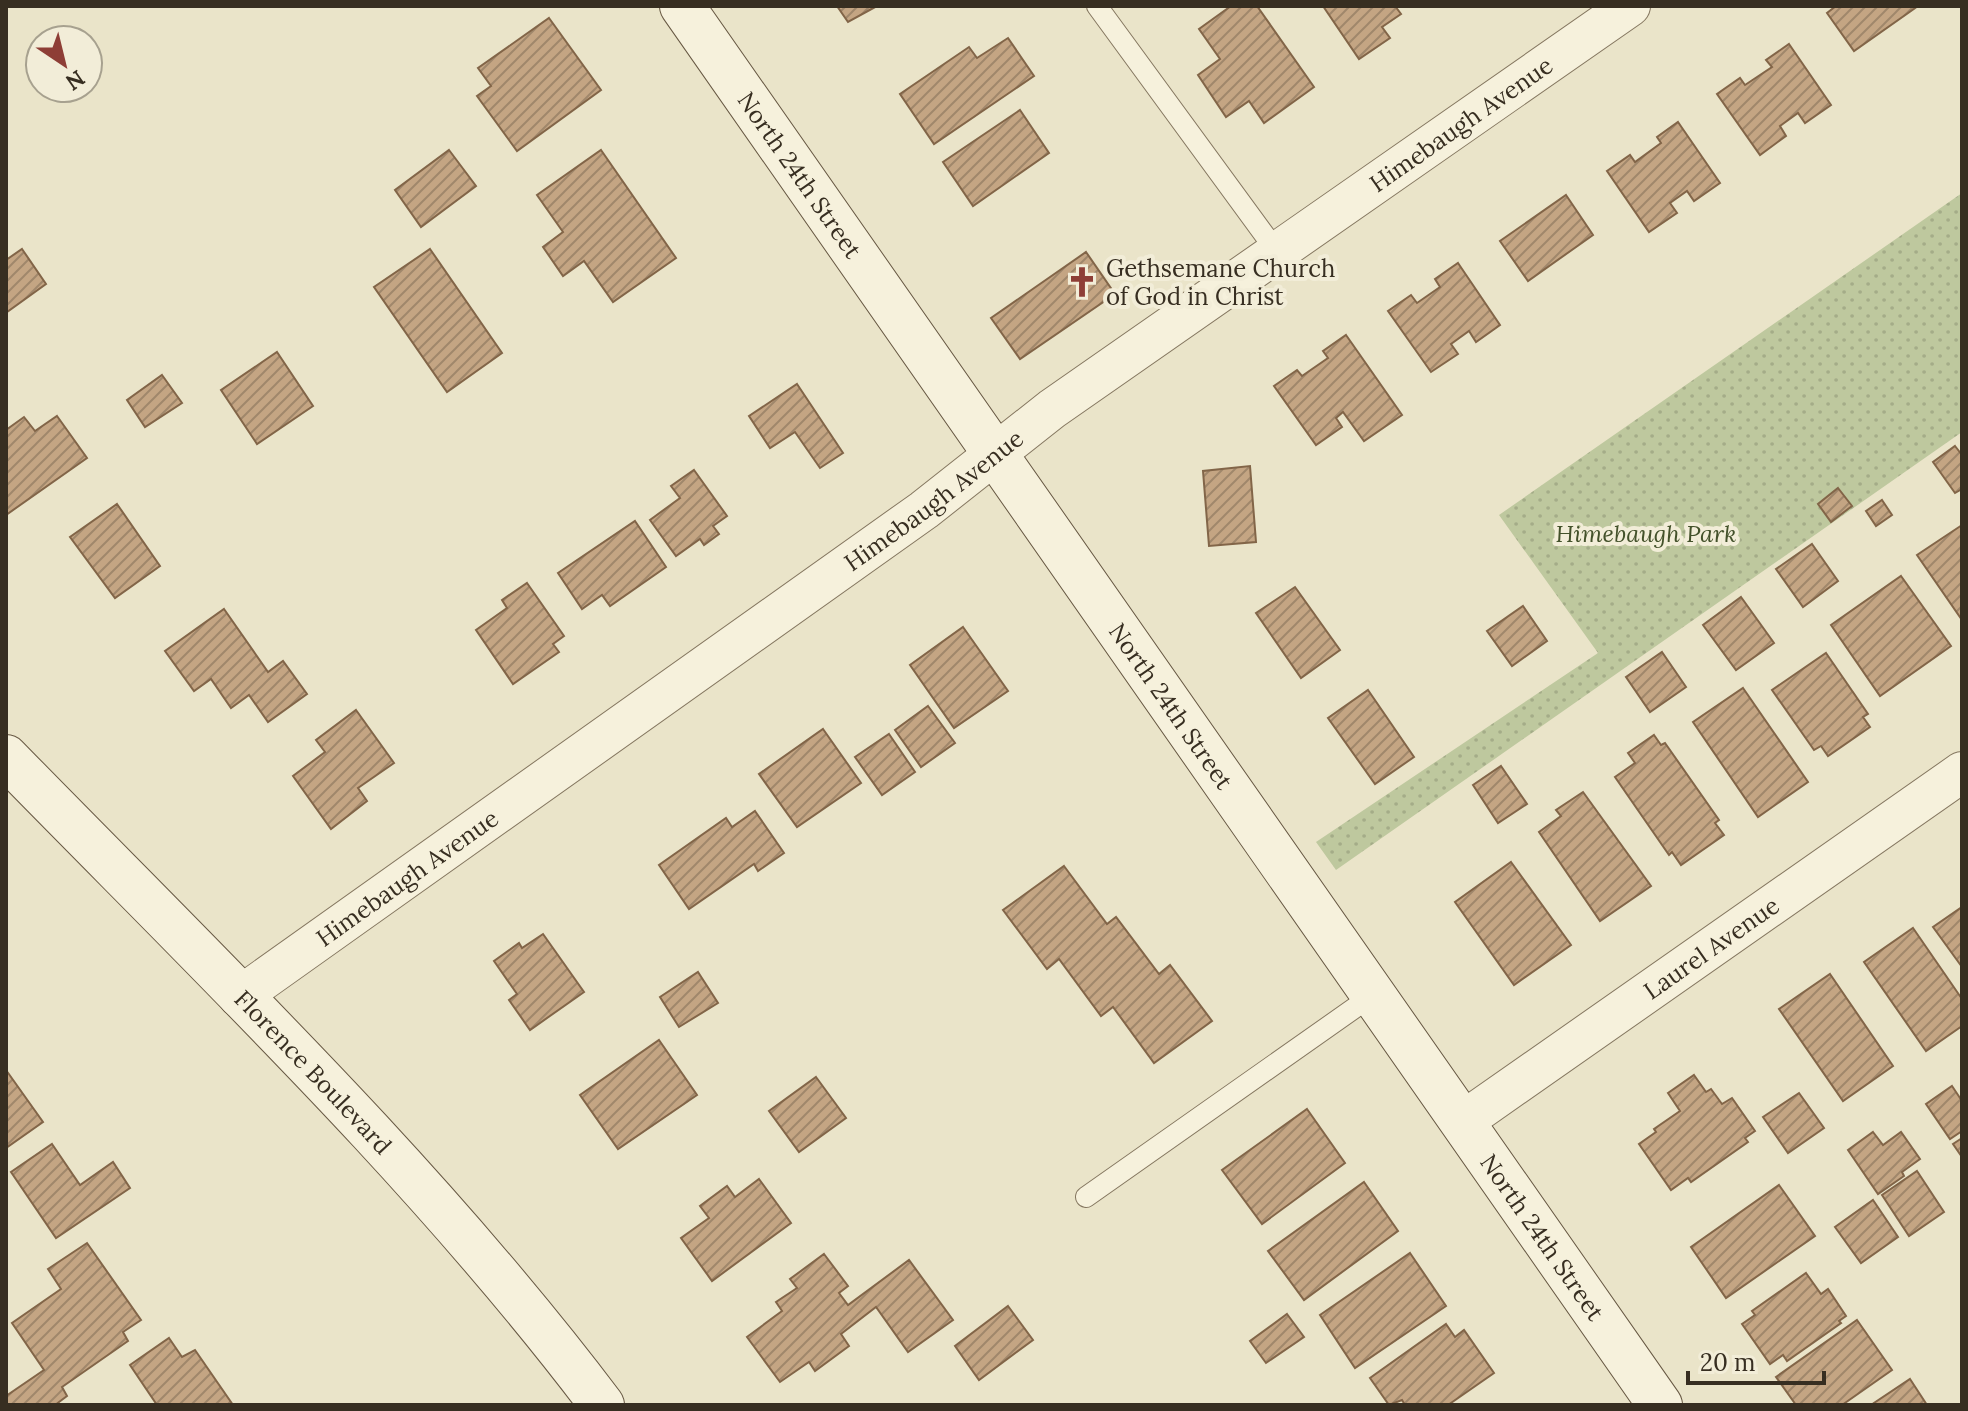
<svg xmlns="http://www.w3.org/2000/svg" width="1968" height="1411" font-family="Lora,serif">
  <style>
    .green { fill: url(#green-dots) }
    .building { fill: url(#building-hatch); stroke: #826548; stroke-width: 2 }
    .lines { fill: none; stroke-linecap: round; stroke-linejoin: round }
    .lane-casing { stroke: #857760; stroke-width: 22 }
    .street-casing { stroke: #857760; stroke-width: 42 }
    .secondary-casing { stroke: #675843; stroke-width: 46 }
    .lane { stroke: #f6f1dc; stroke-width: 20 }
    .street { stroke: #f6f1dc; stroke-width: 40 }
    .secondary { stroke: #f6f1dc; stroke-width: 44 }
    .labels { text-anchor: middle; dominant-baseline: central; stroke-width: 8; stroke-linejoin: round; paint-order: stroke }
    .street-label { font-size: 24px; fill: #372e21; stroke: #f2edd8 }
    .poi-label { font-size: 24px; fill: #372e21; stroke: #f2edd8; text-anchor: start }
    .park-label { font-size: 24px; font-style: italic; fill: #43512a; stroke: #f2edd8 }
  </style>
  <defs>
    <pattern id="green-dots" width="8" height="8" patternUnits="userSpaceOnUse" patternTransform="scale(2)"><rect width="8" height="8" fill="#bec89e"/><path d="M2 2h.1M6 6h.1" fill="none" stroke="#a4ac88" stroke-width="1.8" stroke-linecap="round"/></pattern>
    <pattern id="building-hatch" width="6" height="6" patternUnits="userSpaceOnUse" patternTransform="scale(2)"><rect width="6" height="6" fill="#c4a583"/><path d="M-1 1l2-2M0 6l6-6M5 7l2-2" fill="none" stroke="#a0876b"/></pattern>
  </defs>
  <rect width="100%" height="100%" fill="#eae4c9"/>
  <polygon class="green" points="1962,193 1962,432 1336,870 1316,842 1598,653 1499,515"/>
  <g class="building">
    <polygon points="837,6 877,6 848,22"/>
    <polygon points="1231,6 1257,6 1314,87 1264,123 1249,101 1226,117 1198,75 1220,59 1199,29"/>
    <polygon points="1323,6 1395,6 1401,14 1382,27 1390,38 1359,59"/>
    <polygon points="1836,6 1918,6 1854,51 1827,13"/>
    <polygon points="549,18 601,90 517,151 477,96 491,86 478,68"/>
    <polygon points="1008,38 1034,76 934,144 900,94 969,47 977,58"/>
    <polygon points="1789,44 1831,105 1805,123 1798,113 1780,126 1786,136 1760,155 1717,94 1740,78 1745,85 1772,67 1766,60"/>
    <polygon points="1020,110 1049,153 973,206 943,162"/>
    <polygon points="1678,122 1720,183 1694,201 1687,191 1670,203 1677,213 1649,232 1607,171 1630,155 1635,162 1661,143 1657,137"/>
    <polygon points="449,150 476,186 421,227 395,190"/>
    <polygon points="601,150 676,258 613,302 584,261 563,276 543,247 563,232 537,195"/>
    <polygon points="1566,195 1593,235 1528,281 1500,241"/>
    <polygon points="22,249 46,284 7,312 6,260"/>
    <polygon points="430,249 502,353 447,392 374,287"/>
    <polygon points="1086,252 1115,294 1020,359 991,318"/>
    <polygon points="1458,263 1500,325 1476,342 1469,331 1451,344 1458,354 1431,372 1388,311 1411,295 1417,303 1440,287 1435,279"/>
    <polygon points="1346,335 1402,415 1364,441 1343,412 1336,418 1342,427 1316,445 1274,386 1297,370 1302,376 1328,358 1323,351"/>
    <polygon points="277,352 313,406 257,444 221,390"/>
    <polygon points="162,375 182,403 145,427 127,400"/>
    <polygon points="797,384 843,453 820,468 795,432 770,448 749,416"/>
    <polygon points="57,416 87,458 6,515 6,430 24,417 35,431"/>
    <polygon points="1955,446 1962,455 1962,489 1955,493 1933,462"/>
    <polygon points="1250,466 1256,542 1209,546 1203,471"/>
    <polygon points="694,470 727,516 713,526 719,534 704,545 700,539 676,556 650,520 680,498 671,486"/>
    <polygon points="1838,488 1852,506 1831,522 1818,504"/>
    <polygon points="1882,500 1892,515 1876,526 1866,511"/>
    <polygon points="117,504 160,566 115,598 70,537"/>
    <polygon points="635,521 666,567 610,606 602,595 582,609 558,573"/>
    <polygon points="1962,525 1962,620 1917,555"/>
    <polygon points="1812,544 1838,581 1803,607 1776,569"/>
    <polygon points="1901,576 1951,646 1880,696 1831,625"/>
    <polygon points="527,583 564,636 553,644 559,652 513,684 476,630 507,608 502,600"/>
    <polygon points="1295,587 1340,650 1301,678 1256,613"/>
    <polygon points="1741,597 1774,643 1736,670 1703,625"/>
    <polygon points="1523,606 1547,641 1512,666 1487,631"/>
    <polygon points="224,609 268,672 283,661 307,694 268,722 249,695 231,708 211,679 194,691 165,651"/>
    <polygon points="963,627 1008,691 954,728 910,665"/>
    <polygon points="1662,652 1686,687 1650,712 1626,677"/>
    <polygon points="1826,653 1868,714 1863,717 1870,727 1828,756 1821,746 1814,750 1772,690"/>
    <polygon points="1743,688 1808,782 1758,817 1693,722"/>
    <polygon points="1368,690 1414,757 1375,784 1328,718"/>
    <polygon points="928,706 955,743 921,767 895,730"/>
    <polygon points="356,710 394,763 358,788 367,801 331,829 293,776 325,752 316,740"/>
    <polygon points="823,729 861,783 797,827 759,774"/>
    <polygon points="889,734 915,772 882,795 855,757"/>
    <polygon points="1654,735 1661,745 1665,743 1719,820 1715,823 1724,835 1681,865 1672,852 1669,855 1615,777 1635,763 1628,753"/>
    <polygon points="1501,766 1527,804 1498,823 1473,785"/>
    <polygon points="1583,792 1651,886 1600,921 1539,832 1561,816 1556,810"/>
    <polygon points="755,811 784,853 758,871 754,864 689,909 659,865 726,818 732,827"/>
    <polygon points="1511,862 1571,945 1514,985 1455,902"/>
    <polygon points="1064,866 1107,924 1116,917 1159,974 1170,965 1212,1021 1154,1063 1113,1007 1101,1016 1059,959 1047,969 1003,910"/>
    <polygon points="1962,907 1962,967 1933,927"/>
    <polygon points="1913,928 1962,999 1962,1026 1926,1051 1864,962"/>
    <polygon points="543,934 584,992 530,1030 509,1000 517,994 494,961 519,943 522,948"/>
    <polygon points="698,972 718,1003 679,1027 660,997"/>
    <polygon points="1830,974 1893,1066 1843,1101 1779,1009"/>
    <polygon points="659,1040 697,1095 618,1149 580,1095"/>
    <polygon points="6,1070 43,1122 6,1148"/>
    <polygon points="1694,1075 1706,1092 1711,1089 1722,1104 1732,1098 1755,1131 1745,1138 1748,1142 1691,1182 1688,1178 1671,1190 1639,1144 1656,1132 1654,1129 1680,1111 1668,1093"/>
    <polygon points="816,1077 846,1118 799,1152 769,1111"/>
    <polygon points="1952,1086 1962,1101 1962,1131 1950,1139 1926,1104"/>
    <polygon points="1799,1093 1824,1128 1788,1153 1763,1117"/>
    <polygon points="1307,1109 1345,1163 1262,1224 1222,1170"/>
    <polygon points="1873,1132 1883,1145 1901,1132 1920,1159 1902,1172 1904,1176 1878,1194 1848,1150"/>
    <polygon points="1962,1138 1962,1157 1953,1144"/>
    <polygon points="52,1144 80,1185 113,1162 130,1188 56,1238 11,1172"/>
    <polygon points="1917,1171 1944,1212 1909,1236 1882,1195"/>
    <polygon points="759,1179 791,1223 712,1281 681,1238 709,1218 700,1206 727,1186 735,1197"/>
    <polygon points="1364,1182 1398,1231 1304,1300 1268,1251"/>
    <polygon points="1779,1185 1815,1236 1726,1298 1691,1247"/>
    <polygon points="1873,1200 1898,1237 1861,1263 1835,1227"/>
    <polygon points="87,1243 141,1320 123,1332 128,1341 62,1387 67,1396 55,1405 6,1405 6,1396 44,1370 12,1323 61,1289 48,1269"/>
    <polygon points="1410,1253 1446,1306 1355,1368 1320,1315"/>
    <polygon points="824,1254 848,1286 839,1293 848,1305 909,1260 953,1320 908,1352 876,1307 841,1334 849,1346 815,1371 809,1362 780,1382 747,1337 782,1311 776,1302 797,1288 790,1279"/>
    <polygon points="1806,1273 1821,1294 1828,1289 1846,1316 1839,1321 1841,1323 1787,1361 1783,1355 1770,1364 1742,1324 1755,1315 1752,1311"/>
    <polygon points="1008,1306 1033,1340 979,1380 955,1346"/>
    <polygon points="1287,1314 1304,1337 1266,1363 1250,1341"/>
    <polygon points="1857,1320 1892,1370 1842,1405 1796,1405 1776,1377"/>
    <polygon points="1446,1324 1455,1337 1464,1330 1494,1373 1448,1405 1405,1405 1402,1400 1389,1405 1370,1378"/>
    <polygon points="169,1338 182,1357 195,1350 233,1405 157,1405 130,1365"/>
    <polygon points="1910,1379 1927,1405 1871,1405"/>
  </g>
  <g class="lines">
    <defs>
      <g id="lane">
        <polyline points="1097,6 1277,252"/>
        <polyline points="1086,1197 1373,995"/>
      </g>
      <g id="street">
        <path id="s1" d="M239 997 924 510 1052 409 1630 6"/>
        <path id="s2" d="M1462 1122 1962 772"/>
      </g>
      <g id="secondary">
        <path id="s3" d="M682 6 1660 1405"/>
        <path id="s4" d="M6 757C209 965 427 1173 602 1405"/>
      </g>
    </defs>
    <use href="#lane" class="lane-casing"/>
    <use href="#street" class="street-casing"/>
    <use href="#secondary" class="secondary-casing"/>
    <use href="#lane" class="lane"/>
    <use href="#street" class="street"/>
    <use href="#secondary" class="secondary"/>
  </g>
  <defs>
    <symbol id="church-bare" viewBox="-9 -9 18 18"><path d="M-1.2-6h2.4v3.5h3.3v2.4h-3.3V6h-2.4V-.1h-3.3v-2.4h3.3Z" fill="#8e3e36" stroke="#f2edd8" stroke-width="2.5" paint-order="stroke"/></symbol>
  </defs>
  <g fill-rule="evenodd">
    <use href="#church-bare" x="1060" y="260" width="44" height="44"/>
  </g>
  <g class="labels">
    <g class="street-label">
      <text stroke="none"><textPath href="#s1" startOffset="1502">Himebaugh Avenue</textPath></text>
      <text stroke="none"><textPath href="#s3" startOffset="206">North 24th Street</textPath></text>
      <text stroke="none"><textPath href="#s1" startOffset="854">Himebaugh Avenue</textPath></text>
      <text stroke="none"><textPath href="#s3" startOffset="854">North 24th Street</textPath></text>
      <text stroke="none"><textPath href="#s1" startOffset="206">Himebaugh Avenue</textPath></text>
      <text stroke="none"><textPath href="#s2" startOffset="304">Laurel Avenue</textPath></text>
      <text stroke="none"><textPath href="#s4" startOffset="440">Florence Boulevard</textPath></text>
      <text stroke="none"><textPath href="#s3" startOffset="1502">North 24th Street</textPath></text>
    </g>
    <g class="poi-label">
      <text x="1106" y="268">Gethsemane Church<tspan x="1106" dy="28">of God in Christ</tspan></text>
    </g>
    <g class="park-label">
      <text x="1646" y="533">Himebaugh Park</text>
    </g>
  </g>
  <rect width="1968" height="1411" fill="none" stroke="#372e21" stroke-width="16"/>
  <g transform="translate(64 64) rotate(145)"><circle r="38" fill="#f2edd8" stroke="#a7a18f" stroke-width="2"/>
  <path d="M0-6L14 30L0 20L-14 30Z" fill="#8e3e36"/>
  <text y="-12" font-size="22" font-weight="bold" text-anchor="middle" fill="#372e21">N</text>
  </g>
  <path d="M1688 1371v12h136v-12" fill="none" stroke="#372e21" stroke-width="4"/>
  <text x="1700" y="1371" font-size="24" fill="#372e21" stroke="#f2edd8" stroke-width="6" paint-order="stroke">20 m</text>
</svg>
